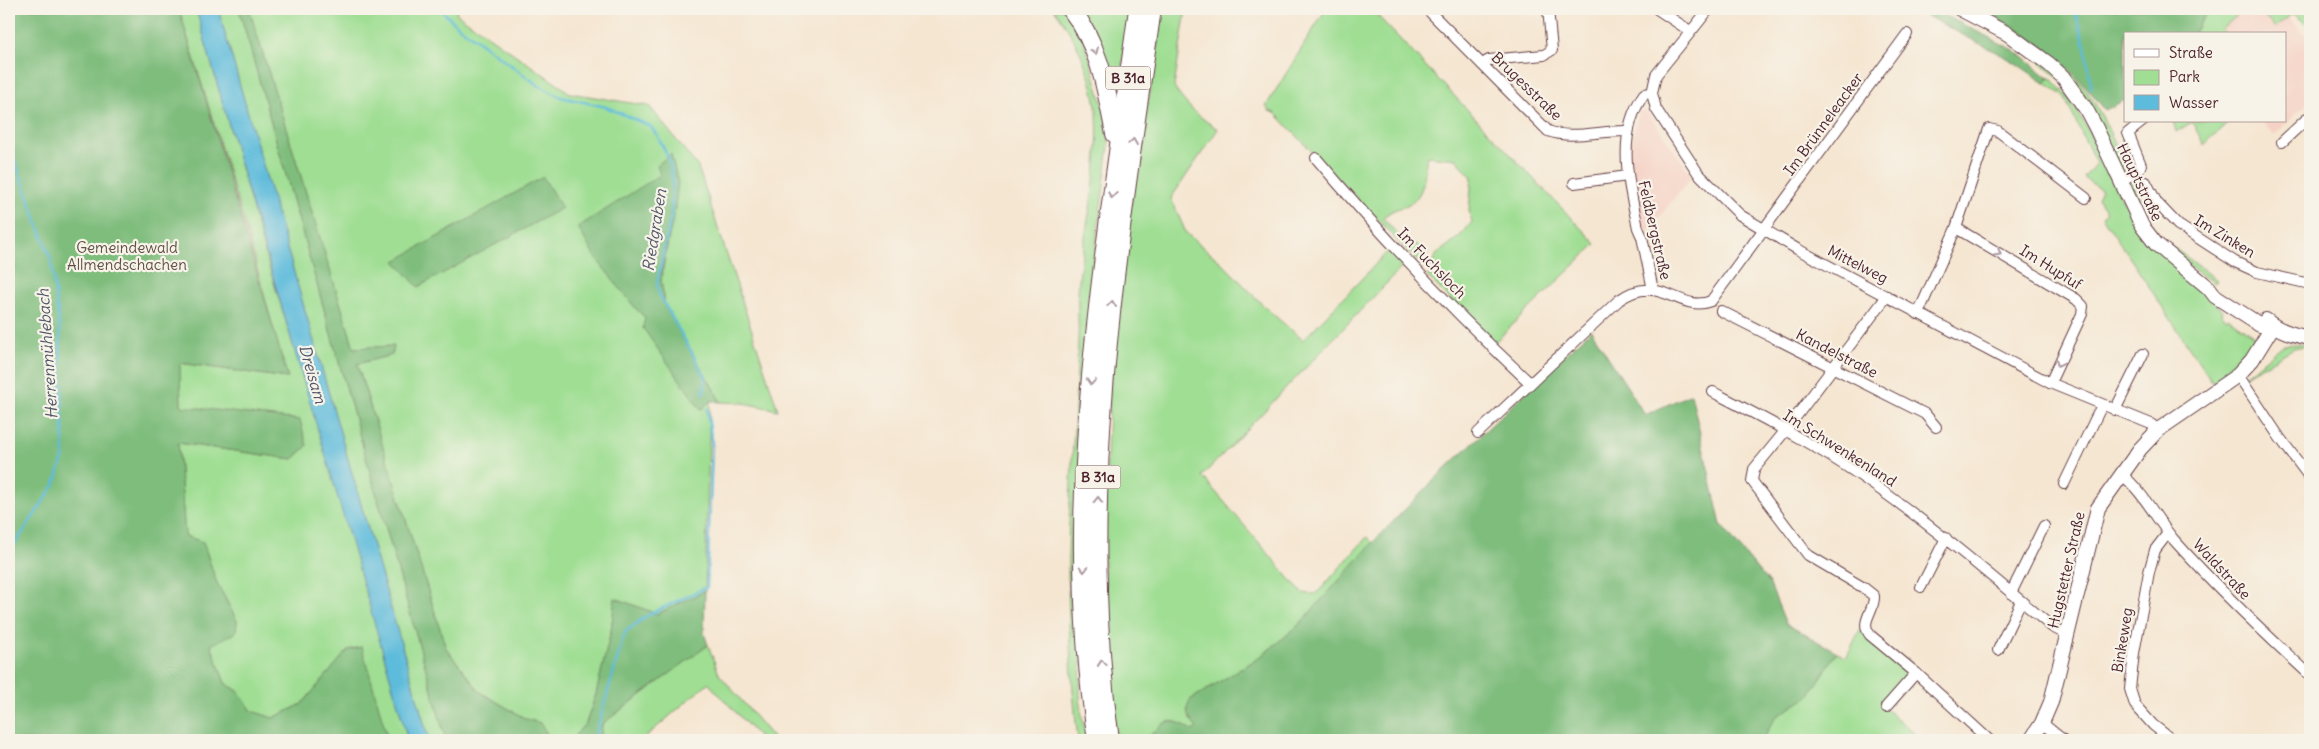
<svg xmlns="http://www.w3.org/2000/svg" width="2319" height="749" font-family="Delius,sans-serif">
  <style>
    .built { fill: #f6d1c5 }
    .green { fill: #9fde93; stroke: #747e5f }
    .forest { fill: #7fbd7d; stroke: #646e54 }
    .water { fill: #5dbbdb; stroke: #546d83 }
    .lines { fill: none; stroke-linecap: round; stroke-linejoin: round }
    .stream { stroke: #5dbbdb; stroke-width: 2.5 }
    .street-casing { stroke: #643d44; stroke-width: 12 }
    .secondary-casing { stroke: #643d44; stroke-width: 16 }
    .highway-casing { stroke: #643d44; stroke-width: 20 }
    .street { stroke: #fff; stroke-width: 10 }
    .secondary { stroke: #fff; stroke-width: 14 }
    .highway { stroke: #fff; stroke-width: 18 }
    .oneway { stroke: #ae9aa0 }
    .labels { text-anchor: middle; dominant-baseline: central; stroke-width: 4.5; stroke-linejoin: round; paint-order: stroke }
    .shield { fill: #f7f3e8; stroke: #7e5f64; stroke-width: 1 }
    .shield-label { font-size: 14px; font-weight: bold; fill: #4a1f2b }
    .street-label { font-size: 15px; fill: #4a1f2b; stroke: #f7f3e8 }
    .park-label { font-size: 15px; fill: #5f4f45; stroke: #f7f3e8 }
    .water-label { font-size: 16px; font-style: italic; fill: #515669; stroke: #f7f3e8 }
  </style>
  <rect width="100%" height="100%" fill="#f7f3e8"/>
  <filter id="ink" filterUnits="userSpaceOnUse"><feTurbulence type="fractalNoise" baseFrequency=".02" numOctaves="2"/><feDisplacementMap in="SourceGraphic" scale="10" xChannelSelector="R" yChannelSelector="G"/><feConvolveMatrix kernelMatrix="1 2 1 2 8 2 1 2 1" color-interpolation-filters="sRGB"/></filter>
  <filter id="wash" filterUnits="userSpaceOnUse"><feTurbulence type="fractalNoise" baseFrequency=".0096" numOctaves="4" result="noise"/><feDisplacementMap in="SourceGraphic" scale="20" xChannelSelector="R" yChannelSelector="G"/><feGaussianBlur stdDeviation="1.12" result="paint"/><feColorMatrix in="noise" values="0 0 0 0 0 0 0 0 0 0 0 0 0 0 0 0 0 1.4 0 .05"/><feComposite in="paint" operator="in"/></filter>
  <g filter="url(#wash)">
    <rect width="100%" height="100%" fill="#f5e6d1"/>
    <g class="built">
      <polygon points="2209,9 2279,9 2310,39 2310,101 2274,135 2261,121 2285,121 2285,34 2193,34"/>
      <polygon points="1640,111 1647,112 1692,176 1648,231 1642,227 1631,173 1630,145"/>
    </g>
    <g class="green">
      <polygon points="179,9 196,9 267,260 338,492 408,740 388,740 361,647 348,650 302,704 273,718 252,711 238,691 225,683 211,645 236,632 237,621 216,581 203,542 185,536 178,443 293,459 307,446 299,420 181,407 179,363 287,378 248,236"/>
      <polygon points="218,9 239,9 446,740 429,740"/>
      <polygon points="249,9 456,9 457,14 570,93 649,106 698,167 778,410 743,403 721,402 665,305 661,280 669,237 674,169 670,155 660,175 621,288 637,310 645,317 701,410 710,401 705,591 657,614 615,598 611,631 596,694 586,723 571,740 551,740 540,723 526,719 480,692 446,648 357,364 392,355 394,346 354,348"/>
      <path d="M1054 9H1067L1082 32 1108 124 1109 145 1090 292 1088 339 1082 657C1079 683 1078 716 1089 740H1078C1071 682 1068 622 1068 563 1069 489 1076 415 1078 341 1079 325 1077 308 1078 292 1082 234 1101 175 1097 116 1094 78 1077 39 1054 9Z"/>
      <polygon points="1076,9 1130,9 1116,114"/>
      <path d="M1163 9H1186L1174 87C1184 104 1201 119 1218 129L1171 198 1186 233 1222 263 1268 310 1303 340 1392 247 1406 263 1202 476 1302 593 1314 594 1319 591 1367 537 1373 543 1299 625 1260 657 1190 700C1184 712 1189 719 1197 728L1192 731C1167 713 1165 723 1145 740H1116L1103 552 1111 362 1142 121 1149 99Z"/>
      <path d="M1326 9H1371L1596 244 1494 343 1427 276 1431 273 1433 260 1437 254 1460 236 1472 222 1469 211 1472 177 1456 159 1427 156C1423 175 1427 195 1407 205 1396 210 1392 209 1383 218L1407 244 1412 242 1428 252 1422 266 1275 113 1269 111 1266 106Z"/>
      <polygon points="2209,9 2249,9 2245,13 2243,10 2222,29 2224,32 2222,34 2193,34"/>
      <polygon points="2257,9 2310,9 2310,27 2293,13 2275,28"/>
      <path d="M1997 19C2028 33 2068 65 2088 93 2105 117 2115 145 2127 172L2120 171 2089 105 1996 22Z"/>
      <path d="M2050 77 2065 93 2084 122 2123 201 2210 296 2222 312 2221 315 2227 319 2228 317 2254 336C2249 360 2232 370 2213 383L2102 216 2107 212 2097 198 2101 190 2084 178 2096 163 2063 95 2045 83Z"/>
      <polygon points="2173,121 2229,121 2204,145 2192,122 2176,132"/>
      <path d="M2130 179 2156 234 2217 280 2215 283C2191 268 2159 248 2145 222 2138 209 2133 195 2128 182Z"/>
      <polygon points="2310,343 2310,345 2294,348 2244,377 2283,345"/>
      <polygon points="1860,629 1907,671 1906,678 1881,705 1922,740 1762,740 1776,717 1809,696 1837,652 1846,658"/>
      <polygon points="708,645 719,674 775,740 762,740 708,683 642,740 601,740 602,724"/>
    </g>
    <g class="forest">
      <polygon points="9,9 179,9 288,378 180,363 181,406 300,420 307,446 293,459 178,443 185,536 203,542 216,581 237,621 236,632 211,645 225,683 238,691 252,711 273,718 302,704 348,650 362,647 388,740 9,740"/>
      <polygon points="239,9 249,9 354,348 394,346 392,355 357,364 446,648 480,692 526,719 540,723 551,740 446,740"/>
      <polygon points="1926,9 1932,9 2014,50 2049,78 2045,83 2011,60 1923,14"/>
      <path d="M1980 9H2209L2193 34H2125V100L2105 110C2068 62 2034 35 1980 9Z"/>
      <polygon points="671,154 678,182 674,216 664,256 661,280 665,305 721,402 710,401 701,410 643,328 645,317 637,310 594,256 578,227 660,175 657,165"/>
      <polygon points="543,177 562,208 418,287 395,261"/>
      <path d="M1591 330 1645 415 1691 394 1721 525 1770 585 1786 624 1837 652 1809 696 1776 717 1762 740H1145C1165 723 1167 713 1192 731L1197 728C1189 719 1184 712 1190 700L1260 657 1299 625 1376 539 1437 477Z"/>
      <polygon points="705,591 704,633 708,645 602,724 601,740 571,740 586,723 596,694 611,631 615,598 657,614"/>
    </g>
    <path class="water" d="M196 9H218L429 740H408C339 496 264 253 196 9Z"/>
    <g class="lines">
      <g class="stream">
        <polyline points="440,9 458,26 539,86 561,97 606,107 650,126 657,135 669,159 673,183 671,216 657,283 659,294 706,378 703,393"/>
        <path d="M2073 9C2085 35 2088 60 2091 89"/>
        <polyline points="9,32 15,9"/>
        <polyline points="9,144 51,260 60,332 64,455 55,484 9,553"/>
        <polyline points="594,740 625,632 648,615 707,587 712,444 707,409"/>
      </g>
    </g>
  </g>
  <g filter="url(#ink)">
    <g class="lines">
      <defs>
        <g id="street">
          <path d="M1427 9 1548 131C1572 140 1602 130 1628 131"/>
          <polyline points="1657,9 1690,31"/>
          <polyline points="1709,9 1656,75 1652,93 1656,109 1698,173 1740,215 1797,249 2050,383 2151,424 2158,430"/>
          <polyline points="1482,64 1489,60 1544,55 1552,50 1548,9"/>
          <path d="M1652 93 1644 94C1615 135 1629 184 1638 228L1642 237 1653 290"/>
          <polyline points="2282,142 2310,116"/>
          <path d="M1316 158C1383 237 1455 313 1530 383"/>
          <polyline points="2120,181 2137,172 2141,165 2128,133 2143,121"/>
          <polyline points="2146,182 2157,203 2178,225 2235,262 2257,272 2310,284"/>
          <polyline points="1574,183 1628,176"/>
          <polyline points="1956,228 2076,299 2083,306 2082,314 2050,383"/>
          <path d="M1887 296 1786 430 1754 469 1752 481 1808 555 1864 588 1874 596C1875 611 1859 621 1870 635L1916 673 1989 740"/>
          <polyline points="1721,311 1925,414 1936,427"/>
          <polyline points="1918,314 1956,228 1989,129 1998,131 2086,198"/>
          <polyline points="2238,375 2280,438 2310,478"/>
          <path d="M1713 392C1763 418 1812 443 1858 474 1927 521 1989 574 2052 627L2068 635"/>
          <polyline points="2115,410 2143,354"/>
          <path d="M1478 433 1619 300C1660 271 1680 314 1711 301L1907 34"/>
          <path d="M2121 474C2143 491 2156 519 2174 540 2217 588 2263 632 2310 675"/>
          <polyline points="2064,484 2102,405"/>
          <polyline points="2168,533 2155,550 2149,572 2134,653 2130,689 2135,705 2153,725 2172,740"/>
          <polyline points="1921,587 1946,538"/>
          <polyline points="2011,593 2044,526"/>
          <polyline points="1998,650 2021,601"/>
          <polyline points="1886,707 1916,673"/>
          <polyline points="2042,723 2063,740"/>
        </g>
        <g id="secondary">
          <polyline points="1960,9 2008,34 2049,64 2063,77 2086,109 2096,128 2142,226 2156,244 2209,288 2215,296 2260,325 2273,326"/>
          <path d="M2266 320C2279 331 2294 335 2310 338"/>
          <polyline points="2031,740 2042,723 2051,702 2098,508 2140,449 2158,430 2238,375 2252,360 2273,326"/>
        </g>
        <g id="highway">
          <path d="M1071 9C1100 46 1106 89 1115 134"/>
          <path d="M1097 740C1059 496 1106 250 1138 9"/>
          <path d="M1110 740C1076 496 1117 251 1152 9"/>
        </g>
      </defs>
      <use href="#street" class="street-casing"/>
      <use href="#secondary" class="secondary-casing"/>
      <use href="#highway" class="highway-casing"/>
      <use href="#street" class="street"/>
      <use href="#secondary" class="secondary"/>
      <use href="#highway" class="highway"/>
    </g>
    <defs><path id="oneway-chevron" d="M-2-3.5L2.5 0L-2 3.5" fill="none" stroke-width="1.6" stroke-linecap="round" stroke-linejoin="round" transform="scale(1.25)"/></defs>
    <g class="oneway">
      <use href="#oneway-chevron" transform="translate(1095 51) rotate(66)"/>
      <use href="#oneway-chevron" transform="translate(1133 142) rotate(-82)"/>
      <use href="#oneway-chevron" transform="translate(1112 195) rotate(97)"/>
      <use href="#oneway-chevron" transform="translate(1998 253) rotate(31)"/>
      <use href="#oneway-chevron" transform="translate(1112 304) rotate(-83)"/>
      <use href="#oneway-chevron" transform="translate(2059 363) rotate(115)"/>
      <use href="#oneway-chevron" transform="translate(1091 382) rotate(94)"/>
      <use href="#oneway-chevron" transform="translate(1098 500) rotate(-89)"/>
      <use href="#oneway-chevron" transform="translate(1084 569) rotate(90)"/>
      <use href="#oneway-chevron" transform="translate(1102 663) rotate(-95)"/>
    </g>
  </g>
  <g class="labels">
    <g class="shield">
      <rect x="1105.5" y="66.5" width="45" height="23" rx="4"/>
      <rect x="1075.5" y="465.5" width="45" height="23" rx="4"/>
    </g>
    <g class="shield-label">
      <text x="1128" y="78">B 31a</text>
      <text x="1098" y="477">B 31a</text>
    </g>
    <g class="street-label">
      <text transform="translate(1527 86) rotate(44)">Brugesstraße</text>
      <text transform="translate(1823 124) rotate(-54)">Im Brünneleacker</text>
      <text transform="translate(2140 182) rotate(64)">Hauptstraße</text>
      <text transform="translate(1655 230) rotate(77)">Feldbergstraße</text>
      <text transform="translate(2225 236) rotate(31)">Im Zinken</text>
      <text transform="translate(1432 263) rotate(46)">Im Fuchsloch</text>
      <text transform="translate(1858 264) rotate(27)">Mittelweg</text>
      <text transform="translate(2051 267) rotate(32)">Im Hupfuf</text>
      <text transform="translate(1837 353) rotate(27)">Kandelstraße</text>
      <text transform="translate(1840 448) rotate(32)">Im Schwenkenland</text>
      <text transform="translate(2222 569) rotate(47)">Waldstraße</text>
      <text transform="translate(2066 570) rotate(-77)">Hugstetter Straße</text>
      <text transform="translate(2122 640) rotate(-81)">Binkeweg</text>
    </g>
    <g class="park-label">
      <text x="127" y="247">Gemeindewald<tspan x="127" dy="17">Allmendschachen</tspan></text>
    </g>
    <g class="water-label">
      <text transform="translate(654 230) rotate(-81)">Riedgraben</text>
      <text transform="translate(47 354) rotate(-94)">Herrenmühlebach</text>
      <text transform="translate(313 374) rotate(74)">Dreisam</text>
    </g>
  </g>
  <rect width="2319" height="749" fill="none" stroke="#f7f3e8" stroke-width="30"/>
  <rect x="2124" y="32" width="162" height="90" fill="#f7f3e8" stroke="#b29e9c"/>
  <rect x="2134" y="49" width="25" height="8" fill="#ffffff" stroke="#b29e9c"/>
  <text x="2169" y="58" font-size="15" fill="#4a1f2b">Straße</text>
  <rect x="2134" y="70" width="25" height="15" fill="#9fde93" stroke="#b29e9c"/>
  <text x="2169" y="82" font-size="15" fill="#4a1f2b">Park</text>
  <rect x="2134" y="95" width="25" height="15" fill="#5dbbdb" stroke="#b29e9c"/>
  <text x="2169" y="108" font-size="15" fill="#4a1f2b">Wasser</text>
</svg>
